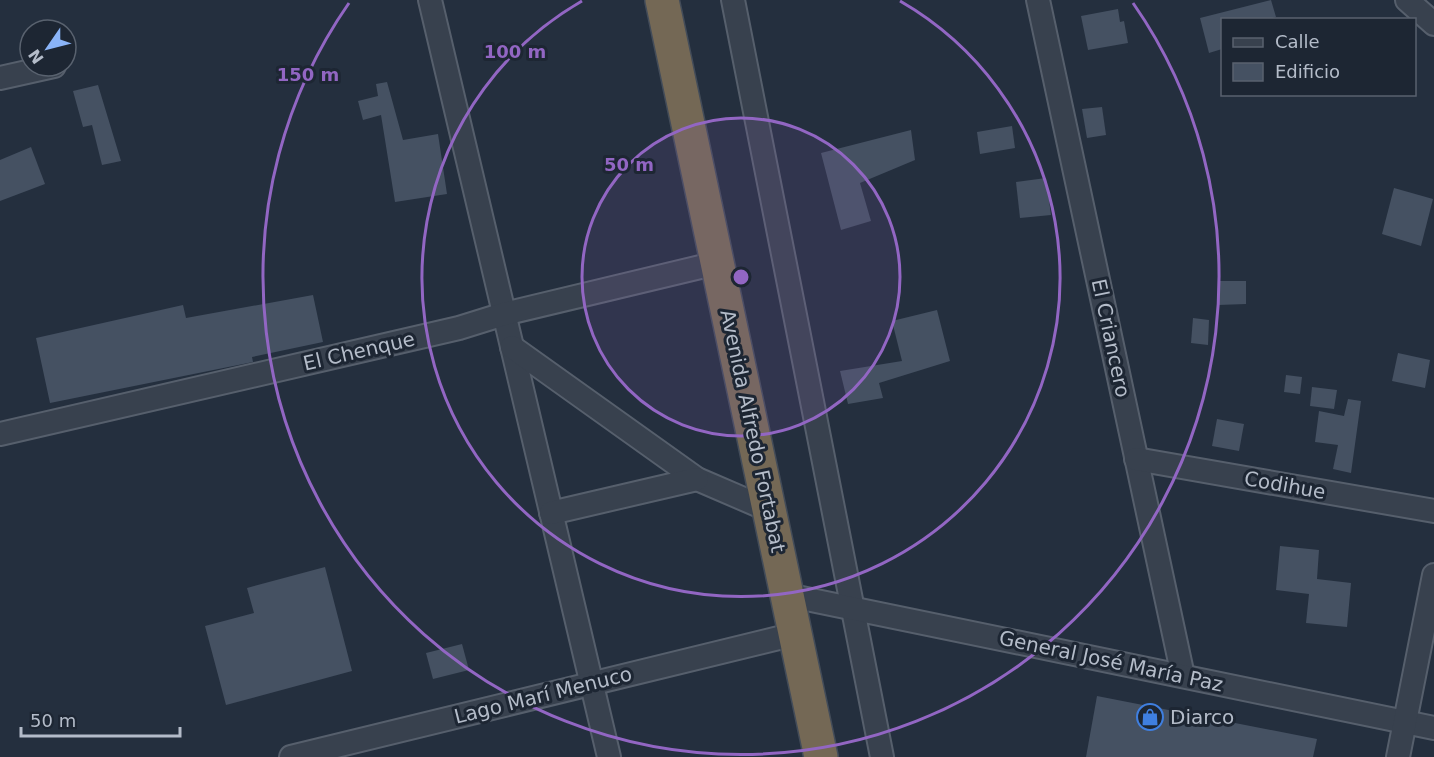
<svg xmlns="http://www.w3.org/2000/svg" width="1434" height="757" font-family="'DejaVu Sans',sans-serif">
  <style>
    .building { fill: #455162 }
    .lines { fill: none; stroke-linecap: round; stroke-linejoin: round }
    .street-casing { stroke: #565f6c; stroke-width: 26 }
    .highway-casing { stroke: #434c59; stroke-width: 36 }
    .street { stroke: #38414e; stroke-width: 22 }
    .highway { stroke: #746855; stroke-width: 33 }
    .ring { fill: none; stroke: #9266c3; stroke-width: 3 }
    .labels { text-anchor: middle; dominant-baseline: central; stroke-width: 6; stroke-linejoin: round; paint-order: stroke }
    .street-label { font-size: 20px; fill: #b4bcc9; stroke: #1d2633 }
    .poi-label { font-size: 20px; fill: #b4bcc9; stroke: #1d2633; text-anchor: start }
    .centre { fill: #9266c3; stroke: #1d2633; stroke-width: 3 }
    .ring-label { font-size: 18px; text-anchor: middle; font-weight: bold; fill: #9266c3; stroke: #1d2633; stroke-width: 6; stroke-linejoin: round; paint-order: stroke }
  </style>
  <rect width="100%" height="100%" fill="#242f3e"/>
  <g class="building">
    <polygon points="1271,0 1276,17 1265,20 1222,20 1222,49 1209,53 1200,18"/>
    <polygon points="1118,9 1120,22 1124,21 1128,43 1088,50 1081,16"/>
    <polygon points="387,82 403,140 438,134 447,194 395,202 381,115 363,120 358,101 378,96 376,84"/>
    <polygon points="98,85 121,161 102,165 92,125 83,127 73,91"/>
    <polygon points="1102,107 1106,135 1087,138 1082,109"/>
    <polygon points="1012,126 1015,148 980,154 977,132"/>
    <polygon points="911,130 915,160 860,183 871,221 841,230 821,153"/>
    <polygon points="31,147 45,184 0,201 0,160"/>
    <polygon points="1046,178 1051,215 1020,218 1016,182"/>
    <polygon points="1394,188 1433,199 1421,246 1382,234"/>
    <polygon points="1218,281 1246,281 1246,304 1218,305"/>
    <polygon points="313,295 323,342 252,357 253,362 50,403 36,338 183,305 186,318"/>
    <polygon points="937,310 950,361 879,383 883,398 848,404 840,371 902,361 892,321"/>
    <polygon points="1193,318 1209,320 1208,345 1191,343"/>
    <polygon points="1398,353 1430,360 1425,388 1392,381"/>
    <polygon points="1286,375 1302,377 1300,394 1284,392"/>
    <polygon points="1312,387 1337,390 1334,409 1310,406"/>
    <polygon points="1348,399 1361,401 1351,473 1333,469 1338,445 1315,442 1319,411 1344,416"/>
    <polygon points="1217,419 1244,424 1239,451 1212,446"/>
    <polygon points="1280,546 1319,550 1317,579 1351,583 1347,627 1306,623 1309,594 1276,590"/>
    <polygon points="325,567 352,671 226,705 205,626 254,613 247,588"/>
    <polygon points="462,644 469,670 433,679 426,653"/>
    <polygon points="1097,696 1317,739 1313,757 1086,757"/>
  </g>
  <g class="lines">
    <defs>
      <g id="street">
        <polyline points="430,0 609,757"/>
        <polyline points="733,0 882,757"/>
        <polyline points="1038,0 1183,676"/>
        <polyline points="1407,0 1434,24"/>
        <polyline points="0,78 54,66"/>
        <polyline points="512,347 697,479 769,510"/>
        <polyline points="0,434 459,328 504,314 717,263"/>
        <polyline points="1136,459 1434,511"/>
        <polyline points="551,513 697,479"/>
        <polyline points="787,595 1434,728"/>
        <polyline points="291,757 795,634"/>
        <polyline points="1398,757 1434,575"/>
      </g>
      <polyline id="highway" points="662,0 821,757"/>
    </defs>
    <use href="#street" class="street-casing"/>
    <use href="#highway" class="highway-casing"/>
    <use href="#street" class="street"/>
    <use href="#highway" class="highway"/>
  </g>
  <circle cx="741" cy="277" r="159" fill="#9266c3" fill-opacity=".12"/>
  <g class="ring">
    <circle cx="741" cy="277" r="159"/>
    <path d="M900 1A319 319 0 1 1 582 1"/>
    <path d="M1133 3A478 478 0 1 1 349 3"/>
  </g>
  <defs>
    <symbol id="shop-ring" viewBox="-11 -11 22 22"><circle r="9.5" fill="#1d2633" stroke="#3f7fe0" stroke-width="1.5"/><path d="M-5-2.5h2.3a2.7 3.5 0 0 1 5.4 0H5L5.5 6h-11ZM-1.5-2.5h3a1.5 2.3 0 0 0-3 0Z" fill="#3f7fe0"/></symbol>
  </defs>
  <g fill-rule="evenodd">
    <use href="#shop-ring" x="1135" y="702" width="30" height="30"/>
  </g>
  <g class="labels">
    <g class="street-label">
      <text transform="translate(1111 338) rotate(78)">El Criancero</text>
      <text transform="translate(359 351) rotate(-13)">El Chenque</text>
      <text transform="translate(753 431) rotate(78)">Avenida Alfredo Fortabat</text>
      <text transform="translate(1285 485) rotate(10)">Codihue</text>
      <text transform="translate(1111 661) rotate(12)">General José María Paz</text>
      <text transform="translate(543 695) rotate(-14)">Lago Marí Menuco</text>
    </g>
    <g class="poi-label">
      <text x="1170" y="717">Diarco</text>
    </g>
  </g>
  <circle cx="741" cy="277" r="9" class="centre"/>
  <g class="ring-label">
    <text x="515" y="58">100 m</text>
    <text x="308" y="81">150 m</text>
    <text x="629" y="171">50 m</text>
  </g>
  <rect x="1221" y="18" width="195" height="78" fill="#1d2633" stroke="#59626f" stroke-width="1.5"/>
  <rect x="1233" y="38" width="30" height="9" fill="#38414e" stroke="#59626f" stroke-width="1.5"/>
  <text x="1275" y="48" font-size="18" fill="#b4bcc9">Calle</text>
  <rect x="1233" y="63" width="30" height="18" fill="#455162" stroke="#59626f" stroke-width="1.5"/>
  <text x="1275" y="78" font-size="18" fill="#b4bcc9">Edificio</text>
  <g transform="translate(48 48) rotate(235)"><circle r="28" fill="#1d2633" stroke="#59626f" stroke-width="1.5"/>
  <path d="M0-4.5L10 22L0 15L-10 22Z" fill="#8ab4f8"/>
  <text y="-9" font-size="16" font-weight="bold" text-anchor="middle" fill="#b4bcc9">N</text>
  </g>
  <path d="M21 727v9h159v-9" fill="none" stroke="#b4bcc9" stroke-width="3"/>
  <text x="30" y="727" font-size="18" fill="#b4bcc9" stroke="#1d2633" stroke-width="4.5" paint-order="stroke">50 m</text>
</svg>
